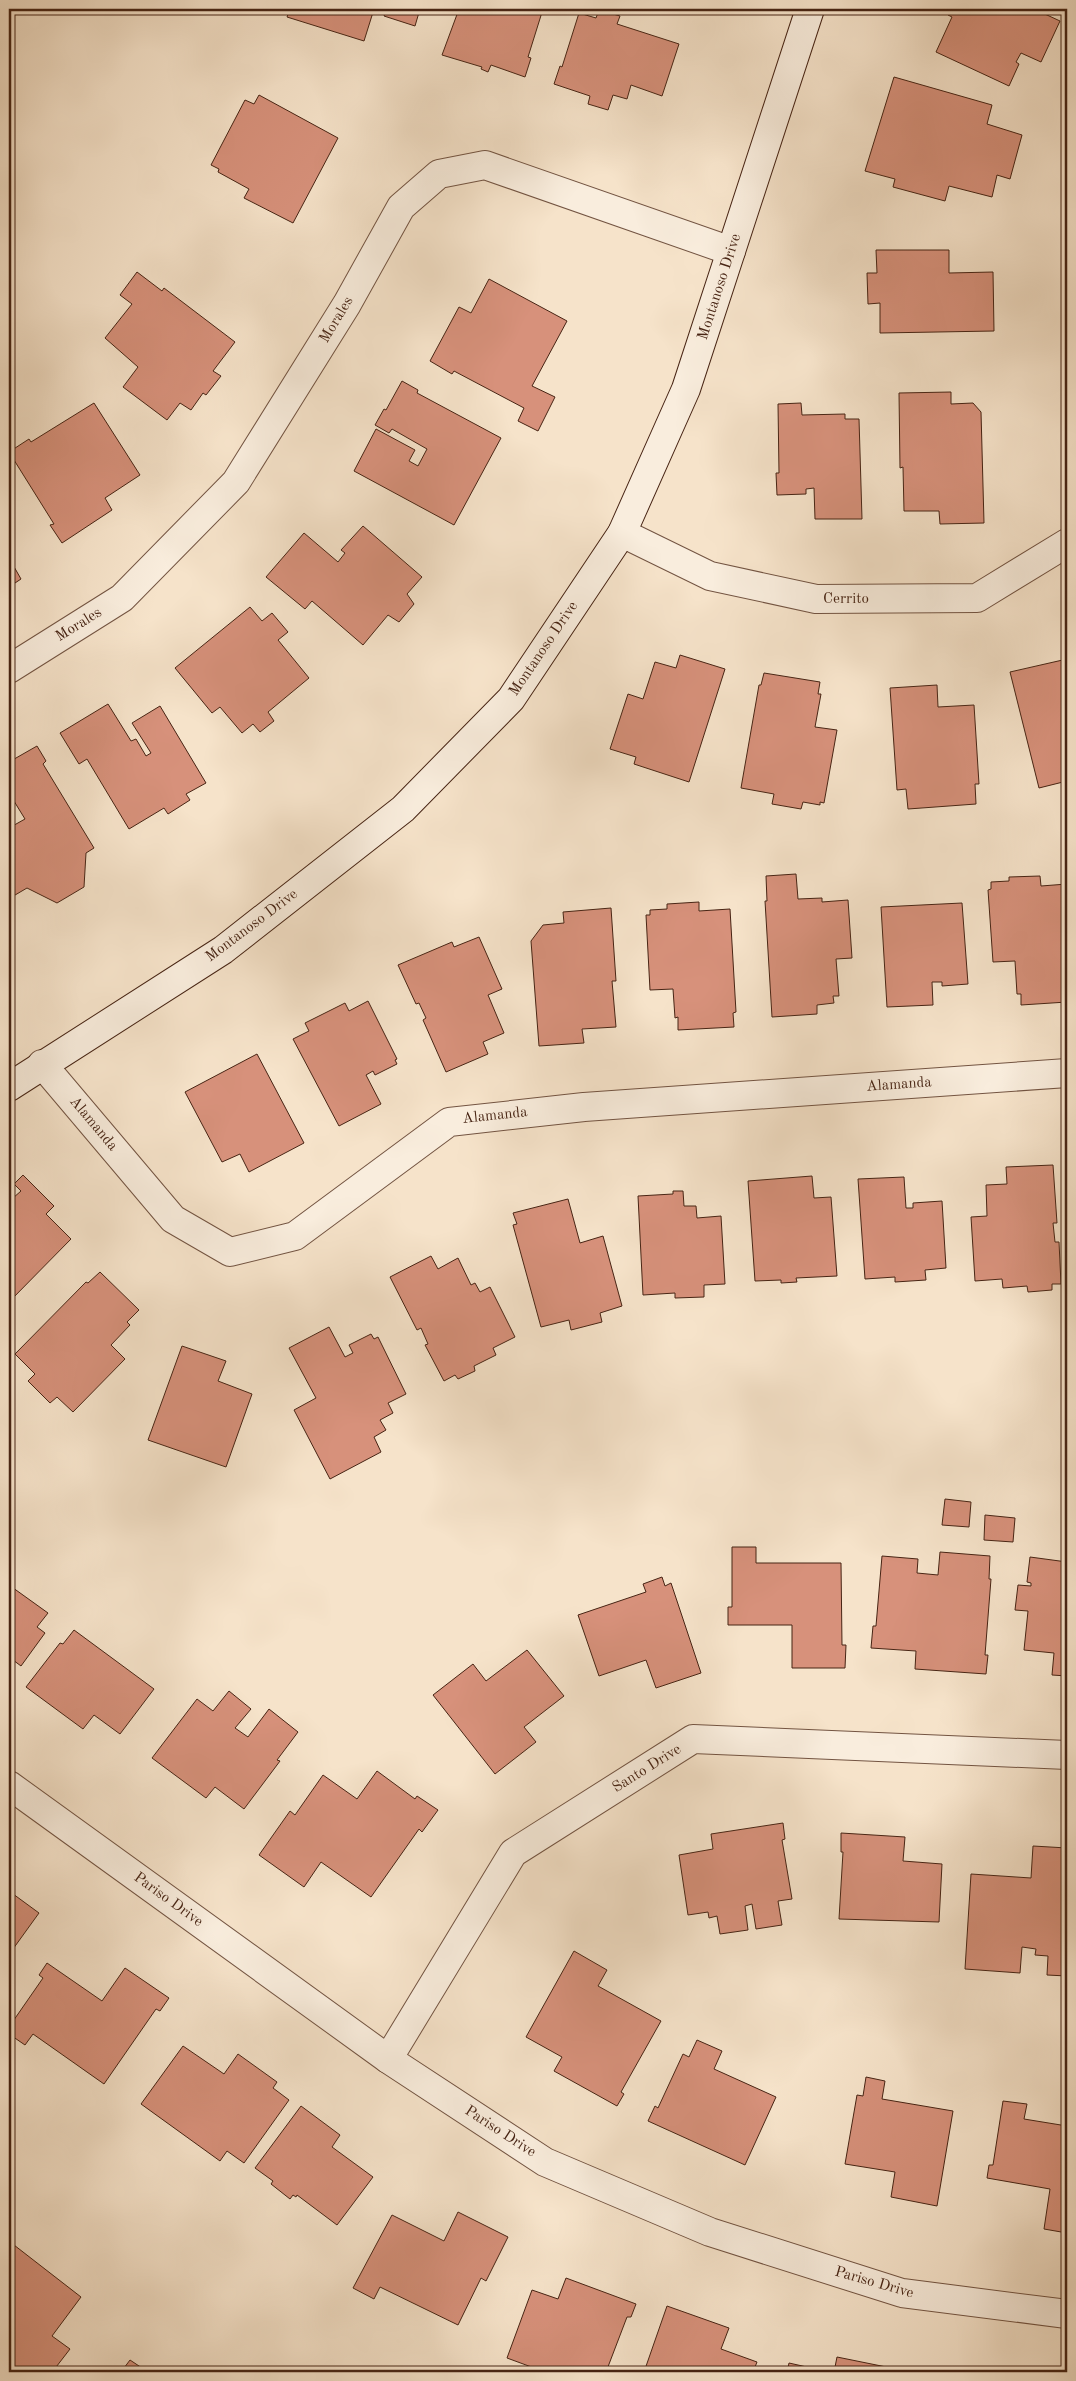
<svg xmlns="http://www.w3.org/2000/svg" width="1076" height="2381" font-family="'Old Standard TT',serif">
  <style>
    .building { fill: #d7917b; stroke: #472414 }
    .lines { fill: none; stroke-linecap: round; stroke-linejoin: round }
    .street-casing { stroke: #735442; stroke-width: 30 }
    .secondary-casing { stroke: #472414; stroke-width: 30 }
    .street { stroke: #f9eddd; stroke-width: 28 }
    .secondary { stroke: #f9eddd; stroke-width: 28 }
    .labels { text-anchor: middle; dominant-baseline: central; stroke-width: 4; stroke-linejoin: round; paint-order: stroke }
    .street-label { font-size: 15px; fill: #472414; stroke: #f9eddd }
  </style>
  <rect width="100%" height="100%" fill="#f6e3ca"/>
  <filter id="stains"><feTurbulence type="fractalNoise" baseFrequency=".004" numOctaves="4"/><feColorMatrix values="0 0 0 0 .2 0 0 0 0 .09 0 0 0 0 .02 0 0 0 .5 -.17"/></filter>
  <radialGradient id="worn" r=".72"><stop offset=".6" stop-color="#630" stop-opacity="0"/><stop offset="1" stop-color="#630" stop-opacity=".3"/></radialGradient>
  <g class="building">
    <polygon points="290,9 374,9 364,41 287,17"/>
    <polygon points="387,9 420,9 415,26 384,16"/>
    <polygon points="459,9 543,9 528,57 531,58 525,77 491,65 488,72 481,69 482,67 442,55"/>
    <polygon points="950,9 1034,9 1060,21 1041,62 1021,53 1016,62 1019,64 1009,86 936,52 952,17 948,15"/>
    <polygon points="599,10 620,16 617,24 679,44 662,96 631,85 627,99 613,95 608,110 588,104 590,96 554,84 560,66 562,67 579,13 596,18"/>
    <polygon points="894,77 992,105 987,124 1022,135 1010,179 997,175 992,197 949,186 945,201 893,187 895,179 865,171"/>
    <polygon points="259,95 338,138 293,223 244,198 249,189 218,172 219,169 211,165 245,100 254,104"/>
    <polygon points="876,250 949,250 949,273 993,272 994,331 880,333 880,303 868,304 867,273 877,273"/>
    <polygon points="137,272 162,291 164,288 235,342 213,371 221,376 206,395 203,393 191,410 180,403 167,420 123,387 138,367 105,338 132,304 120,295"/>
    <polygon points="489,279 567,321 532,386 555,397 538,431 518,421 524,408 454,371 452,374 430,361 459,307 471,313"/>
    <polygon points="402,381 418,390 417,393 501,438 454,525 354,471 376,429 415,450 409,461 418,466 427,449 392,429 389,433 375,425 384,409 386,410"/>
    <polygon points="951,392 951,404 973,403 981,412 984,523 940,524 939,511 904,511 903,467 900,468 899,393"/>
    <polygon points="94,403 140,475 105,498 112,510 62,543 50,525 54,524 9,452 29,439 31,442"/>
    <polygon points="801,403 802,415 845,414 845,419 859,419 862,519 815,519 814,488 806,489 806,494 777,495 776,473 779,473 778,404"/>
    <polygon points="363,526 422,577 407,594 414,604 399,622 388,615 363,645 312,601 305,609 266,577 304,533 338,562 345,553 341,550"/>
    <polygon points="9,558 21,579 9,587"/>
    <polygon points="250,607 262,621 272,613 288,632 278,640 309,678 268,712 274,721 260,732 253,724 242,733 220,707 212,713 175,668"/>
    <polygon points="680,655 725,669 689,782 634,764 636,757 610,749 628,694 643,699 655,662 676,668"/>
    <polygon points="1067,659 1067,781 1039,788 1010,672"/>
    <polygon points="764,673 820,682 818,694 821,694 815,727 837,730 824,803 820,802 820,805 803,802 801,809 772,804 774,794 741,788 759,685 761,685"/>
    <polygon points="937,685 938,707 974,705 979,784 975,784 976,804 908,809 906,789 897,790 890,688"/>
    <polygon points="108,704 131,741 136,739 146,756 151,753 132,723 160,706 206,783 186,794 190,800 168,814 164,808 129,829 87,759 79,764 60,733"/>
    <polygon points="37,746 46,761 43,764 94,848 86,853 84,887 57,903 27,888 10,898 9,897 9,828 25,819 9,793 9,762"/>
    <polygon points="796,874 798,899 822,898 822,902 848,900 852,958 836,959 839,996 833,996 834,1003 817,1005 817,1014 772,1017 765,901 767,901 766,876"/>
    <polygon points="1040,876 1041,886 1067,884 1067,1002 1021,1005 1021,994 1017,994 1015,961 993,962 988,890 991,889 991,882 1009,881 1009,877"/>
    <polygon points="699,902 699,911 730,909 736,1012 733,1013 734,1027 678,1030 678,1017 675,1018 673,989 650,990 646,915 650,915 650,910 667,909 667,904"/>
    <polygon points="962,903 968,984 942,986 942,982 932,982 933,1005 887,1007 881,907"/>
    <polygon points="611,908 616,981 612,981 616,1027 582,1029 584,1043 539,1046 531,941 543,925 564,923 563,912"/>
    <polygon points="479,937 502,989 488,995 504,1033 483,1042 488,1054 446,1072 423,1020 426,1018 419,1003 416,1004 398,965 452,942 454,947"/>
    <polygon points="368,1001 397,1059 395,1060 397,1064 375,1075 373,1071 366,1075 381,1104 339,1126 293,1039 309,1031 305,1023 345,1003 349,1011"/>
    <polygon points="257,1054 304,1143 249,1172 240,1154 222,1162 185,1092"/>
    <polygon points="1053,1165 1057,1223 1053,1223 1055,1242 1059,1242 1061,1284 1052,1284 1052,1290 1028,1292 1027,1286 1003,1288 1002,1279 975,1281 971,1217 987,1216 986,1185 1007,1184 1006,1167"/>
    <polygon points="23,1175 54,1206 46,1214 71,1239 9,1302 9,1193 13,1198 21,1191 14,1184"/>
    <polygon points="812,1176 814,1198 831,1197 837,1276 796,1278 797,1282 781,1283 781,1280 755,1281 748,1181"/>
    <polygon points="904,1177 906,1208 913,1208 913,1203 942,1201 946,1268 925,1270 926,1280 895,1282 895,1277 865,1279 858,1179"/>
    <polygon points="673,1191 683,1191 684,1206 696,1206 697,1218 721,1216 725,1284 704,1285 704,1297 675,1298 675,1293 643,1295 638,1196 673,1194"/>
    <polygon points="568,1199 580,1243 603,1236 622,1306 600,1313 602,1322 571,1330 569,1320 541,1327 513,1225 517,1224 513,1213"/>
    <polygon points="431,1256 438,1269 458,1258 471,1285 475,1283 480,1292 490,1287 515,1337 493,1348 496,1355 474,1366 475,1371 458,1379 455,1375 444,1381 425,1345 428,1344 421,1328 417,1330 390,1277"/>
    <polygon points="100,1272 139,1310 127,1322 130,1325 111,1345 125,1359 73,1412 57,1397 50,1403 28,1381 35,1374 15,1354 86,1282 88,1283"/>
    <polygon points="329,1327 345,1357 353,1353 349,1345 371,1334 374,1339 378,1337 406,1394 388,1403 393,1413 380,1420 386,1430 374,1437 381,1452 330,1479 294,1410 316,1398 289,1348"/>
    <polygon points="182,1346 226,1361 218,1381 252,1394 226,1467 148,1440"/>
    <polygon points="945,1499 971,1502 969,1527 942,1525"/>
    <polygon points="985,1515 1015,1518 1013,1542 984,1540"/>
    <polygon points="732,1547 756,1547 756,1563 841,1563 842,1645 846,1645 845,1668 792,1668 792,1625 728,1625 728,1607 732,1607"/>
    <polygon points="940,1552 990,1556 989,1579 991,1579 985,1655 988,1655 986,1674 915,1669 916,1651 871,1648 873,1626 876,1626 882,1556 918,1559 917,1573 938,1575"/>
    <polygon points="1030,1557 1067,1562 1067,1676 1052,1675 1054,1653 1024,1650 1028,1611 1015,1610 1018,1585 1031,1586 1031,1583 1027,1582"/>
    <polygon points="662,1577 665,1586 671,1583 701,1673 656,1688 646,1660 599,1676 578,1615 646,1592 643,1584"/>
    <polygon points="9,1585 48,1613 37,1627 45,1633 21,1666 9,1657"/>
    <polygon points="74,1630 154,1689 120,1734 94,1715 83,1729 26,1687 60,1643 63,1644"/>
    <polygon points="527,1650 564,1696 524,1727 536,1742 495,1774 433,1695 473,1664 486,1681"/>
    <polygon points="229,1691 251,1709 235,1728 248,1737 269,1709 298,1732 277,1760 280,1761 244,1809 215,1787 206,1798 152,1758 197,1699 213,1711"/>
    <polygon points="377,1771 415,1799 417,1796 438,1810 422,1832 419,1829 371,1897 321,1862 304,1887 259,1855 290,1811 295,1815 323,1775 357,1799"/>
    <polygon points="783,1823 785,1839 782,1840 792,1899 778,1901 782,1925 756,1929 752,1904 745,1906 748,1930 720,1934 717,1916 709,1918 708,1912 688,1915 679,1855 713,1849 711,1834"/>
    <polygon points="841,1833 905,1837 903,1861 942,1864 939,1922 839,1919 843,1852 841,1852"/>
    <polygon points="1033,1846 1067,1848 1067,1976 1047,1975 1048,1956 1035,1955 1036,1949 1022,1947 1020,1973 965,1969 971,1874 1031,1878"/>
    <polygon points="9,1891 39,1913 13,1949 9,1946"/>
    <polygon points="574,1951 607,1970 598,1986 661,2021 621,2092 624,2094 617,2106 554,2071 562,2057 526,2037"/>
    <polygon points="47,1963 102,2001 125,1968 169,1998 160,2011 156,2009 104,2084 33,2034 25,2045 9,2034 9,2027 43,1978 39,1975"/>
    <polygon points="697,2040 722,2051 714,2069 776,2097 745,2165 648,2121 655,2106 658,2108 683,2054 689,2057"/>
    <polygon points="183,2046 224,2074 238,2054 277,2082 273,2088 289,2100 244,2163 227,2151 220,2161 141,2104"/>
    <polygon points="866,2077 885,2081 882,2099 953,2111 937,2206 891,2197 895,2172 845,2164 857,2095 863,2096"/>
    <polygon points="1003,2101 1027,2104 1024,2119 1067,2126 1067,2233 1044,2229 1050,2189 987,2178 989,2165 993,2165"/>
    <polygon points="301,2106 340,2135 332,2147 373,2177 337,2225 297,2195 296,2197 293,2195 290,2199 271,2184 273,2181 255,2168"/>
    <polygon points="458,2212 508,2237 486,2281 481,2278 458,2325 380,2287 374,2299 353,2288 392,2215 444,2241"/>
    <polygon points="14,2245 81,2297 52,2336 70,2349 53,2371 54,2372 19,2372 9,2364 9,2251"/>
    <polygon points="566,2278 636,2304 631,2317 627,2317 606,2372 545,2372 507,2358 532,2290 558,2299"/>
    <polygon points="667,2306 729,2328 721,2349 757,2362 753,2372 644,2372"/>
    <polygon points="837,2357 906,2371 834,2372"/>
    <polygon points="130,2360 148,2372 121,2372"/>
    <polygon points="789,2363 829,2372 787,2372"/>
  </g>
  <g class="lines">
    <defs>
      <g id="street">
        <polyline points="622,533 710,576 816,599 977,598 1067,543"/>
        <polyline points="9,669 122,598 236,482 347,304 401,207 439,174 485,165 731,251"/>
        <polyline points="42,1064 173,1219 230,1252 295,1236 449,1122 584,1107 1067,1073"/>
        <polyline points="9,1785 388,2059 545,2162 710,2232 902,2293 1067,2314"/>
        <polyline points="388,2059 513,1853 693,1739 1067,1755"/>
      </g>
      <polyline id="secondary" points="9,1087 223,950 403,809 511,699 622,533 686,389 810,9"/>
    </defs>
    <use href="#street" class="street-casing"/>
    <use href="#secondary" class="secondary-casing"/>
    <use href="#street" class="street"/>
    <use href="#secondary" class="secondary"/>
  </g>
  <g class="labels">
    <g class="street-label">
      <text transform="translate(720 287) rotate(-72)">Montanoso Drive</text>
      <text transform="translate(337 320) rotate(-59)">Morales</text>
      <text x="846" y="599">Cerrito</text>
      <text transform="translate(79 625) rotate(-32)">Morales</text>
      <text transform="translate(544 649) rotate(-56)">Montanoso Drive</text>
      <text transform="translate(252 926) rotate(-37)">Montanoso Drive</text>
      <text transform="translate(899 1085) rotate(-4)">Alamanda</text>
      <text transform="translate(495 1116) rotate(-6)">Alamanda</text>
      <text transform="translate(93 1124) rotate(50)">Alamanda</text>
      <text transform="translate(647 1769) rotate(-32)">Santo Drive</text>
      <text transform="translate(168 1900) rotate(36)">Pariso Drive</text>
      <text transform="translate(500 2132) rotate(33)">Pariso Drive</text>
      <text transform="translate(874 2283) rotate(16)">Pariso Drive</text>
    </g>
  </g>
  <rect width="1076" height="2381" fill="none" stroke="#f6e3ca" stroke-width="30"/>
  <rect x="10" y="10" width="1056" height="2361" fill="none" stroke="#472414" stroke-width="2.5"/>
  <rect x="15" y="15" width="1046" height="2351" fill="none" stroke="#472414"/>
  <rect width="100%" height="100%" filter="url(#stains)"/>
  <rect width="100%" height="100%" fill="url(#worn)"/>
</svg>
